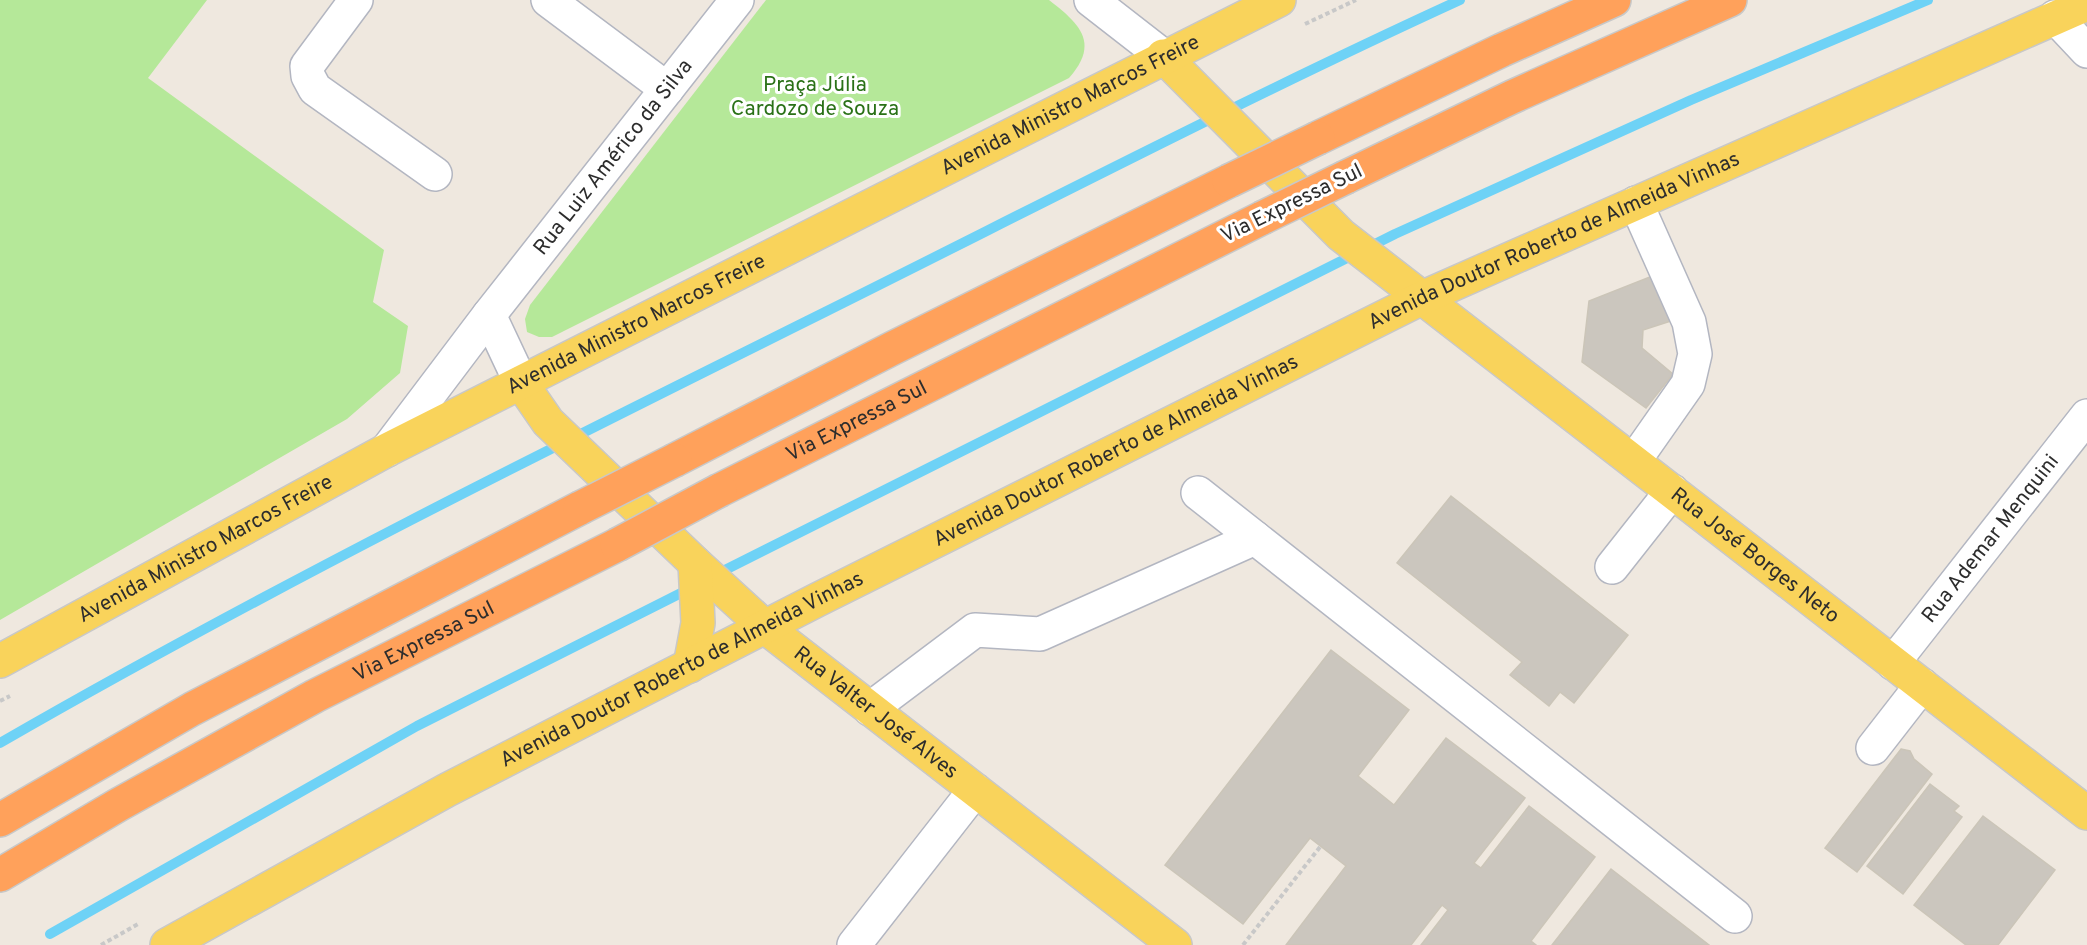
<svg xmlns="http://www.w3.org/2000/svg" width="2087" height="945" font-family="Overpass,sans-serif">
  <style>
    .green { fill: #b5e899 }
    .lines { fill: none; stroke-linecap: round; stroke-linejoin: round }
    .stream { stroke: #6ed2f6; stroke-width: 10 }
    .building { fill: #cbc6be; stroke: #cbc5b8; stroke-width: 1.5 }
    .minor-casing { stroke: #b3b6c1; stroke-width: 36 }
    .major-casing { stroke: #c8c8c8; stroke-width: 36 }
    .highway-casing { stroke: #c8c8c8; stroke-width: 36 }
    .path { stroke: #c8c8c8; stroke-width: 4; stroke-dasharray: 4.5 3; stroke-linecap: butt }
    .minor { stroke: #fff; stroke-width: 33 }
    .major { stroke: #f9d35b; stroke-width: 33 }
    .highway { stroke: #ffa15b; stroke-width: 33 }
    .highway-bridge-casing { stroke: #c8c8c8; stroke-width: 36; stroke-linecap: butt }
    .highway-bridge { stroke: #ffa15b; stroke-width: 33 }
    .labels { text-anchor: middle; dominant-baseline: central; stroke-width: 6; stroke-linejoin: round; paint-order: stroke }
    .park-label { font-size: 21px; fill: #2a7117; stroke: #fff }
    .street-label { font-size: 21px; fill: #2d2d2d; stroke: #fff }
  </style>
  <rect width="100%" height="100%" fill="#efe8df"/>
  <g class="green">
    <polygon points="0,0 207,0 148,78 384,250 373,302 408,326 400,373 347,419 0,620"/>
    <path d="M766 0H1049C1080 24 1100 43 1069 78L552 337H539L527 332 525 319 530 305Z"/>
  </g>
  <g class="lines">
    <g class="stream">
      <polyline points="715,575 1395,234 1691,100 1928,0"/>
      <path d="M0 743C269 588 547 450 825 312 1036 207 1246 98 1460 0"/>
      <polyline points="50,934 417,726 691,588"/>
    </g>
  </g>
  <g class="building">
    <polygon points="1660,273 1677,319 1643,330 1642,348 1673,374 1646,408 1582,362 1589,301"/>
    <polygon points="1451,496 1628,635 1574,703 1560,692 1549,706 1510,675 1522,662 1397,563"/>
    <polygon points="1331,650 1409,710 1358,776 1394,805 1446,738 1525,798 1474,863 1481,868 1529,806 1595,857 1531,941 1536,945 1421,945 1448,910 1442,905 1411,945 1286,945 1346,866 1310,838 1243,924 1165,865"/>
    <polygon points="1901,749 1910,751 1914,759 1932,774 1857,872 1825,848"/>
    <polygon points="1930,784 1959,806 1954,811 1962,817 1903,894 1867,866"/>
    <polygon points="1983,816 2055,870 1998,945 1966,945 1914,905"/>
    <polygon points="1611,869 1709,945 1552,945"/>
  </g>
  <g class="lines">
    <defs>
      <g id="minor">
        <polyline points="356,0 307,66 308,76 315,89 435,174"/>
        <polyline points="548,0 667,89"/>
        <polyline points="1091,0 1163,56"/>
        <polyline points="2055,17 2087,51"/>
        <polyline points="489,315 521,383"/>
        <path id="s1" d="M387 450 489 315 737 0"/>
        <polyline points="1634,461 1688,384 1695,354 1689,322 1636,203"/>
        <polyline points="1198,493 1735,916"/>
        <polyline points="1612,567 1672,491"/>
        <path id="s2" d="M1893 663 2087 416"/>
        <polyline points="870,709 975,630 1040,634 1255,538"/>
        <polyline points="1873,748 1922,685"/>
        <polyline points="854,945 975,790"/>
      </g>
      <g id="major">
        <path id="s3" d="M1163 56 1341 235 2087 813"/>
        <path id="s4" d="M521 383 548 422 695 563 765 627 1175 945"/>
        <path id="s5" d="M0 661 387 450 1279 0"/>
        <polyline points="690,666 698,623 695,563"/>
        <path id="s6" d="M167 945 447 790 817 600 1424 297 2087 4"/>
      </g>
      <g id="highway">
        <polyline points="1318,138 1502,50 1614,0"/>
        <polyline points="1346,177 1512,97 1730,0"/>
        <polyline points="675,460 893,348 1229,181"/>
        <path id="s7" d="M720 490 1262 218"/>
        <polyline points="0,820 192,709 580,508"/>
        <path id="s8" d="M0 875 118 805 315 696 617 545"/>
      </g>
    </defs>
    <use href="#minor" class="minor-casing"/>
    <use href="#major" class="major-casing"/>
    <use href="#highway" class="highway-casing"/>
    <g class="path">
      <polyline points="1305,24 1356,0"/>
      <polyline points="0,701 10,696"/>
      <polyline points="101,945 140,923"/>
      <polyline points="1243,945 1320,847"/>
    </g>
    <use href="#minor" class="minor"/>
    <use href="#major" class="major"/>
    <use href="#highway" class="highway"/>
    <defs>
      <g id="highway-bridge">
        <polyline points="1229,181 1318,138"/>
        <polyline points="1262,218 1346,177"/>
        <polyline points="580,508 675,460"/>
        <polyline points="617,545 720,490"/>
      </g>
    </defs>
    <use href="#highway-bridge" class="highway-bridge-casing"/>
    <use href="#highway-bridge" class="highway-bridge"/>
  </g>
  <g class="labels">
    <g class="park-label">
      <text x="815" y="85">Praça Júlia<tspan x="815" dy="24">Cardozo de Souza</tspan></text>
    </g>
    <g class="street-label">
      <text stroke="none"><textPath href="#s5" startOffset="1206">Avenida Ministro Marcos Freire</textPath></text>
      <text stroke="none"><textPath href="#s1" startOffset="370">Rua Luiz Américo da Silva</textPath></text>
      <text transform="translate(1292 204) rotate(-26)">Via Expressa Sul</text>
      <text stroke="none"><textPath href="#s6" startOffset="1556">Avenida Doutor Roberto de Almeida Vinhas</textPath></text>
      <text stroke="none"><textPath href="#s5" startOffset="720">Avenida Ministro Marcos Freire</textPath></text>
      <text stroke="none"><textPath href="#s7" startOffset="153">Via Expressa Sul</textPath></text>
      <text stroke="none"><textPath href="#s6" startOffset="1070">Avenida Doutor Roberto de Almeida Vinhas</textPath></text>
      <text stroke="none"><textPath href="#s2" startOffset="158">Rua Ademar Menquini</textPath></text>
      <text stroke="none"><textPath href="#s5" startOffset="234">Avenida Ministro Marcos Freire</textPath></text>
      <text stroke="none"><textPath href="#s3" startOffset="776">Rua José Borges Neto</textPath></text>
      <text stroke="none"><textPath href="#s8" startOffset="484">Via Expressa Sul</textPath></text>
      <text stroke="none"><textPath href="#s6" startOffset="584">Avenida Doutor Roberto de Almeida Vinhas</textPath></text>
      <text stroke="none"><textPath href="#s4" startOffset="486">Rua Valter José Alves</textPath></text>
    </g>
  </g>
</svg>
